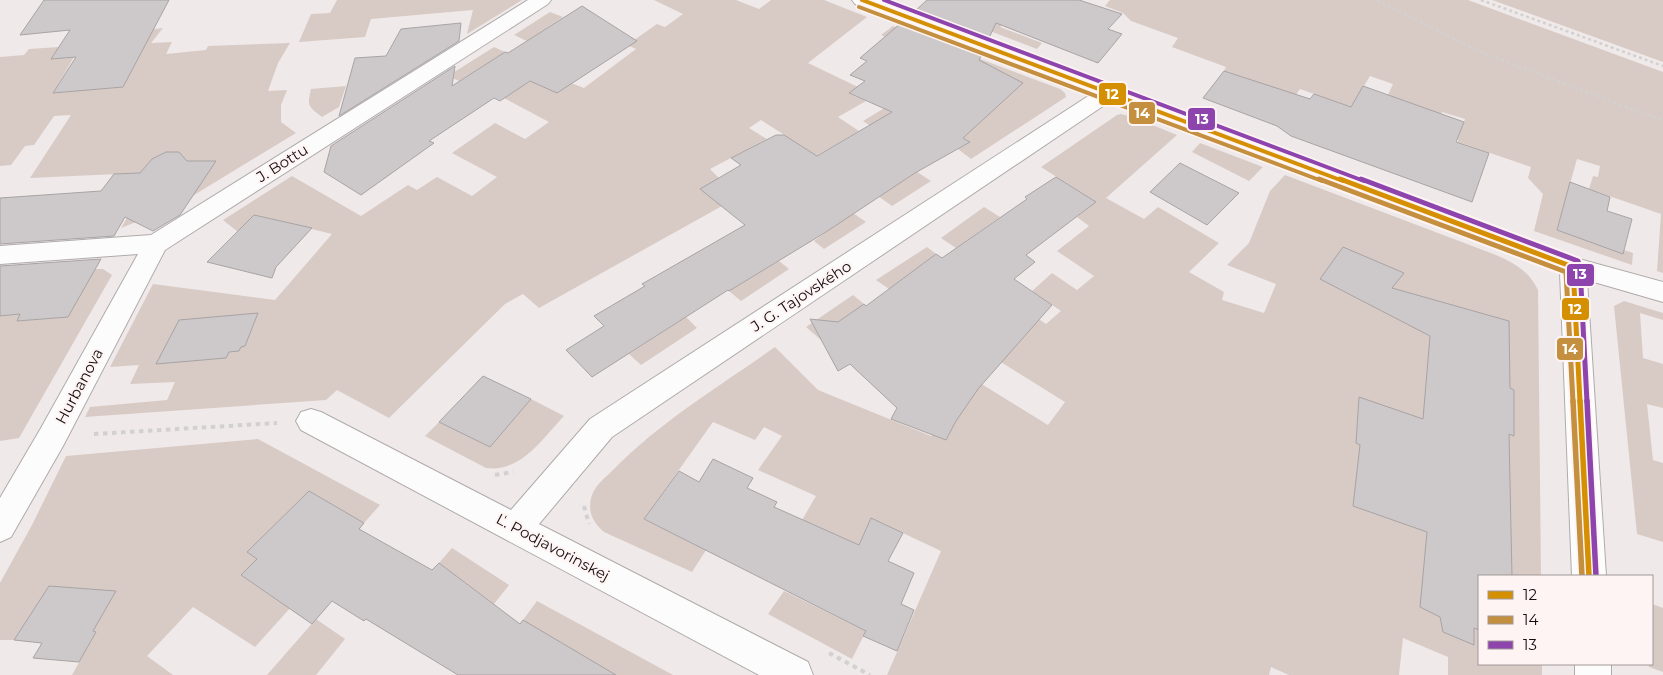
<svg xmlns="http://www.w3.org/2000/svg" width="1663" height="675" font-family="Montserrat,sans-serif">
  <style>
    .green { fill: #d8cbc5 }
    .building { fill: #cdc8c9; stroke: #a8a3a4 }
    .lines { fill: none; stroke-linecap: round; stroke-linejoin: round }
    .street-casing { stroke: #b0abab; stroke-width: 2 }
    .path-far1 { stroke: #d3d0d0; stroke-width: 2.5; stroke-dasharray: 3 3; stroke-linecap: butt }
    .path { stroke: #d3d0d0; stroke-width: 4; stroke-dasharray: 4.5 4.5; stroke-linecap: butt }
    .street { fill: #fdfcfc; fill-rule: evenodd }
    .bus-1-far2-casing { stroke: #fff4f4; stroke-width: 7 }
    .bus-1-far1-casing { stroke: #fff4f4; stroke-width: 9 }
    .bus-1-casing { stroke: #fff4f4; stroke-width: 9 }
    .bus-2-far2-casing { stroke: #fff4f4; stroke-width: 7 }
    .bus-2-far1-casing { stroke: #fff4f4; stroke-width: 9 }
    .bus-2-casing { stroke: #fff4f4; stroke-width: 9 }
    .bus-3-far2-casing { stroke: #fff4f4; stroke-width: 7 }
    .bus-3-far1-casing { stroke: #fff4f4; stroke-width: 9 }
    .bus-3-casing { stroke: #fff4f4; stroke-width: 9 }
    .bus-1-far2 { stroke: #d58f02; stroke-width: 4 }
    .bus-1-far1 { stroke: #d58f02; stroke-width: 5 }
    .bus-1 { stroke: #d58f02; stroke-width: 5.5 }
    .bus-2-far2 { stroke: #c48f3e; stroke-width: 4 }
    .bus-2-far1 { stroke: #c48f3e; stroke-width: 5 }
    .bus-2 { stroke: #c48f3e; stroke-width: 5.5 }
    .bus-3-far2 { stroke: #8e44ad; stroke-width: 4 }
    .bus-3-far1 { stroke: #8e44ad; stroke-width: 5 }
    .bus-3 { stroke: #8e44ad; stroke-width: 5.5 }
    .labels { text-anchor: middle; dominant-baseline: central; stroke-width: 4.5; stroke-linejoin: round; paint-order: stroke }
    .street-label { font-size: 15px; fill: #120d0d; stroke: #fff4f4 }
    .line-badge { stroke: #fff4f4; stroke-width: 2 }
    .badge-label { font-size: 14px; text-anchor: middle; font-weight: bold; fill: #fff }
  </style>
  <rect width="100%" height="100%" fill="#f0e9e9"/>
  <g class="green">
    <polygon points="337,0 522,0 467,34 473,10 371,19 365,37 299,42 311,14 330,13"/>
    <polygon points="654,0 736,0 759,9 771,0 824,0 867,17 808,63 858,87 850,94 866,101 838,117 859,131 797,167 786,136 761,120 749,128 767,139 710,169 719,178 722,206 539,308 523,294 505,304 389,418 337,390 326,400 85,417 90,407 167,400 175,382 130,384 139,365 110,367 153,284 275,300 332,234 254,215 238,232 223,220 292,176 361,216 408,185 417,190 437,177 472,196 497,177 452,153 495,123 525,139 549,122 504,98 530,81 571,83 584,88 636,49 627,45 657,24 665,27 683,14"/>
    <polygon points="1004,0 1079,0 1070,12 1022,5 1000,27 1042,43 1037,49 977,26"/>
    <polygon points="1110,0 1468,0 1663,72 1663,273 1657,271 1661,214 1589,189 1593,176 1598,177 1600,166 1577,159 1557,230 1617,251 1618,248 1633,253 1632,265 1534,231 1543,194 1528,178 1531,167 1458,142 1458,137 1465,119 1442,112 1434,128 1396,98 1388,95 1393,84 1370,76 1351,107 1300,89 1295,96 1224,71 1226,67 1172,47 1178,38 1131,21 1123,13 1105,6"/>
    <polygon points="1492,0 1663,0 1663,62"/>
    <polygon points="550,12 563,17 527,41 514,35"/>
    <polygon points="893,26 1060,89 1065,93 1066,97 971,159 958,149 970,142 957,133 881,133 863,121 921,86 933,58 881,35"/>
    <polygon points="163,28 151,43 172,42 166,54 206,50 208,46 290,43 278,63 268,91 287,90 281,105 281,122 296,133 176,206 121,228 133,207 215,161 178,162 166,152 158,156 154,162 149,162 140,173 30,178 71,115 54,116 34,145 25,146 11,165 0,166 0,57 24,55 29,49 59,47 51,59 74,57 53,93 123,86 131,72 129,32"/>
    <polygon points="494,47 505,52 459,81 448,76"/>
    <path d="M346 86 339 107 322 117C308 106 307 106 311 89Z"/>
    <path d="M1121 114 1133 117 1177 135 1106 198 1144 219 1158 207 1219 243 1189 272 1224 292 1222 300 1264 313 1276 284 1227 265 1249 243 1270 191 1285 175 1496 255C1514 263 1529 271 1538 290L1541 576H1479V664H1542V675H1448V657L1403 638 1399 675H1289L1271 667 1269 675H887L941 551 871 518 859 545 802 520 816 496 758 470 782 436 764 427 755 440 713 422 644 519 706 550 692 572 604 532C592 522 587 510 592 495 596 484 606 477 614 469 661 421 720 386 775 347L818 390 931 436 933 434 946 440 957 419 903 397 967 375 1048 425 1065 402 972 344 1017 304 1046 324 1061 311 1032 291 1052 273 1077 290 1094 276 1057 251 1089 226 1077 217 1096 202 1041 167 1117 115Z"/>
    <polygon points="1200,143 1263,167 1249,181 1192,152"/>
    <polygon points="917,172 931,181 892,206 878,196"/>
    <polygon points="984,207 1000,217 956,248 941,238"/>
    <polygon points="853,213 866,222 824,249 814,241"/>
    <polygon points="927,247 936,254 889,289 876,280"/>
    <polygon points="779,261 789,269 741,301 729,291"/>
    <polygon points="95,269 103,269 112,275 19,438 0,441 0,312 15,302 8,315 20,314 17,321 68,317"/>
    <polygon points="853,295 864,304 838,322 831,321 818,333 821,340 806,327"/>
    <polygon points="1624,301 1663,313 1663,320 1640,313 1643,358 1663,364 1663,408 1647,404 1653,460 1663,463 1663,542 1637,534 1614,306"/>
    <polygon points="686,317 697,328 641,365 629,354"/>
    <path d="M531 399 564 416C543 438 521 473 486 468L425 436 439 422 490 447Z"/>
    <polygon points="258,439 380,505 364,523 309,491 247,552 257,559 241,575 267,593 292,606 255,647 193,607 147,656 173,675 72,675 96,632 93,631 116,591 49,587 14,640 0,640 0,583 32,525 66,456"/>
    <polygon points="452,548 509,585 494,604 439,563"/>
    <polygon points="784,591 866,631 852,659 768,614"/>
    <polygon points="537,601 673,675 611,675 612,673 523,620"/>
    <polygon points="1652,604 1663,608 1663,672 1649,667 1649,664 1652,664"/>
    <polygon points="316,619 345,639 316,675 267,675"/>
  </g>
  <g class="building">
    <polygon points="44,0 169,0 123,87 53,93 76,57 51,59 70,30 20,35"/>
    <polygon points="927,0 1079,0 1122,14 1108,29 1122,34 1098,63 996,23 989,38 915,11"/>
    <polygon points="582,6 637,41 557,93 530,81 500,101 494,98 429,141 434,143 361,195 324,172 331,146 455,66 452,86 505,52 508,53"/>
    <polygon points="461,23 459,41 339,116 355,58 386,56 401,29"/>
    <polygon points="901,23 982,54 979,60 1023,83 963,138 970,142 915,173 826,232 729,291 728,290 592,377 566,350 604,326 594,316 645,286 642,284 745,225 700,189 741,165 731,158 776,135 784,135 817,156 892,112 849,93 865,81 850,75 867,61 860,58"/>
    <polygon points="1224,71 1310,99 1314,94 1351,107 1363,86 1464,122 1456,142 1489,153 1472,202 1291,136 1277,126 1203,98"/>
    <polygon points="166,152 179,152 187,161 216,161 180,215 153,231 125,217 114,236 0,244 0,198 101,191 114,174 140,173 152,159"/>
    <polygon points="1180,163 1239,193 1207,225 1150,192"/>
    <polygon points="1056,177 1096,202 1026,255 1035,262 1014,279 1052,305 978,389 956,421 946,440 891,419 897,408 850,364 838,371 810,319 838,322 864,304 866,306 936,254 942,258 1027,199 1025,197"/>
    <polygon points="1570,182 1610,197 1607,211 1632,219 1623,254 1557,230"/>
    <polygon points="254,215 312,228 276,267 272,278 207,262"/>
    <polygon points="1343,247 1404,273 1392,288 1509,321 1510,388 1514,390 1514,436 1509,434 1512,576 1479,576 1479,630 1474,628 1474,645 1443,632 1440,617 1420,607 1427,532 1353,506 1360,445 1356,443 1359,397 1423,419 1430,336 1320,279"/>
    <polygon points="101,259 68,317 17,321 20,314 0,316 0,266"/>
    <polygon points="258,313 245,346 241,347 239,351 229,352 226,358 156,364 179,320"/>
    <polygon points="483,376 531,399 490,447 439,422"/>
    <polygon points="713,459 753,478 747,488 777,502 774,507 859,545 871,518 903,533 888,561 914,573 901,604 914,610 897,651 863,636 866,631 644,519 679,471 699,482"/>
    <polygon points="309,491 364,523 359,529 432,570 439,563 520,624 523,620 616,675 458,675 366,619 364,621 332,601 312,624 241,575 257,559 247,552"/>
    <polygon points="49,586 116,591 93,631 96,632 79,662 33,658 42,643 14,640"/>
  </g>
  <g class="lines">
    <defs>
      <g id="street">
        <polygon points="528,0 551,0 548,4 165,250 63,446 11,537 0,542 0,498 41,428 138,254 0,264 0,246 151,235"/>
        <polygon points="852,0 880,0 1579,259 1663,282 1663,302 1587,280 1606,576 1572,576 1560,272 1112,100 612,437 539,524 808,662 813,675 759,675 301,430 296,421 301,412 311,409 321,412 511,510 590,419 1093,93 855,4"/>
        <rect x="1575" y="664" width="36" height="11"/>
      </g>
    </defs>
    <use href="#street" class="street-casing"/>
    <g class="path-far1">
      <polyline points="1377,0 1481,52 1663,121"/>
      <polyline points="1481,0 1663,66"/>
    </g>
    <g class="path">
      <polyline points="94,434 277,423"/>
      <polyline points="495,475 513,472"/>
      <polyline points="584,506 589,524"/>
      <polyline points="829,653 870,675"/>
    </g>
    <use href="#street" class="street"/>
    <defs>
      <polyline id="bus-1-far2" points="862,0 1343,181"/>
      <polyline id="bus-1-far1" points="1340,179 1573,267 1580,402"/>
      <polyline id="bus-1" points="1580,401 1589,576"/>
      <polyline id="bus-2-far2" points="859,7 1322,181"/>
      <polyline id="bus-2-far1" points="1319,179 1566,272 1573,402"/>
      <polyline id="bus-2" points="1573,401 1582,576"/>
      <polyline id="bus-3-far2" points="884,0 1364,181"/>
      <polyline id="bus-3-far1" points="1361,179 1578,261 1580,267 1587,402"/>
      <polyline id="bus-3" points="1587,401 1596,576"/>
    </defs>
    <use href="#bus-1-far2" class="bus-1-far2-casing"/>
    <use href="#bus-1-far1" class="bus-1-far1-casing"/>
    <use href="#bus-1" class="bus-1-casing"/>
    <use href="#bus-2-far2" class="bus-2-far2-casing"/>
    <use href="#bus-2-far1" class="bus-2-far1-casing"/>
    <use href="#bus-2" class="bus-2-casing"/>
    <use href="#bus-3-far2" class="bus-3-far2-casing"/>
    <use href="#bus-3-far1" class="bus-3-far1-casing"/>
    <use href="#bus-3" class="bus-3-casing"/>
    <use href="#bus-1-far2" class="bus-1-far2"/>
    <use href="#bus-1-far1" class="bus-1-far1"/>
    <use href="#bus-1" class="bus-1"/>
    <use href="#bus-2-far2" class="bus-2-far2"/>
    <use href="#bus-2-far1" class="bus-2-far1"/>
    <use href="#bus-2" class="bus-2"/>
    <use href="#bus-3-far2" class="bus-3-far2"/>
    <use href="#bus-3-far1" class="bus-3-far1"/>
    <use href="#bus-3" class="bus-3"/>
  </g>
  <g class="labels">
    <g class="street-label">
      <text transform="translate(282 163) rotate(-32)">J. Bottu</text>
      <text transform="translate(801 296) rotate(-33)">J. G. Tajovského</text>
      <text transform="translate(79 386) rotate(-62)">Hurbanova</text>
      <text transform="translate(553 547) rotate(28)">Ľ. Podjavorinskej</text>
    </g>
  </g>
  <g class="line-badge">
    <rect x="1098" y="82" width="29" height="24" rx="5" fill="#d58f02"/>
    <rect x="1128" y="101" width="28" height="24" rx="5" fill="#c48f3e"/>
    <rect x="1187" y="107" width="29" height="24" rx="5" fill="#8e44ad"/>
    <rect x="1566" y="263" width="29" height="24" rx="5" fill="#8e44ad"/>
    <rect x="1561" y="297" width="29" height="24" rx="5" fill="#d58f02"/>
    <rect x="1556" y="337" width="28" height="24" rx="5" fill="#c48f3e"/>
  </g>
  <g class="badge-label">
    <text x="1112" y="99">12</text>
    <text x="1142" y="118">14</text>
    <text x="1202" y="124">13</text>
    <text x="1580" y="279">13</text>
    <text x="1575" y="314">12</text>
    <text x="1570" y="354">14</text>
  </g>
  <rect x="1478" y="575" width="175" height="90" fill="#fff4f4" stroke="#a09898"/>
  <rect x="1488" y="591" width="25" height="8" fill="#d58f02" stroke="#a09898"/>
  <text x="1523" y="600" font-size="15" fill="#120d0d">12</text>
  <rect x="1488" y="616" width="25" height="8" fill="#c48f3e" stroke="#a09898"/>
  <text x="1523" y="625" font-size="15" fill="#120d0d">14</text>
  <rect x="1488" y="641" width="25" height="8" fill="#8e44ad" stroke="#a09898"/>
  <text x="1523" y="650" font-size="15" fill="#120d0d">13</text>
</svg>
